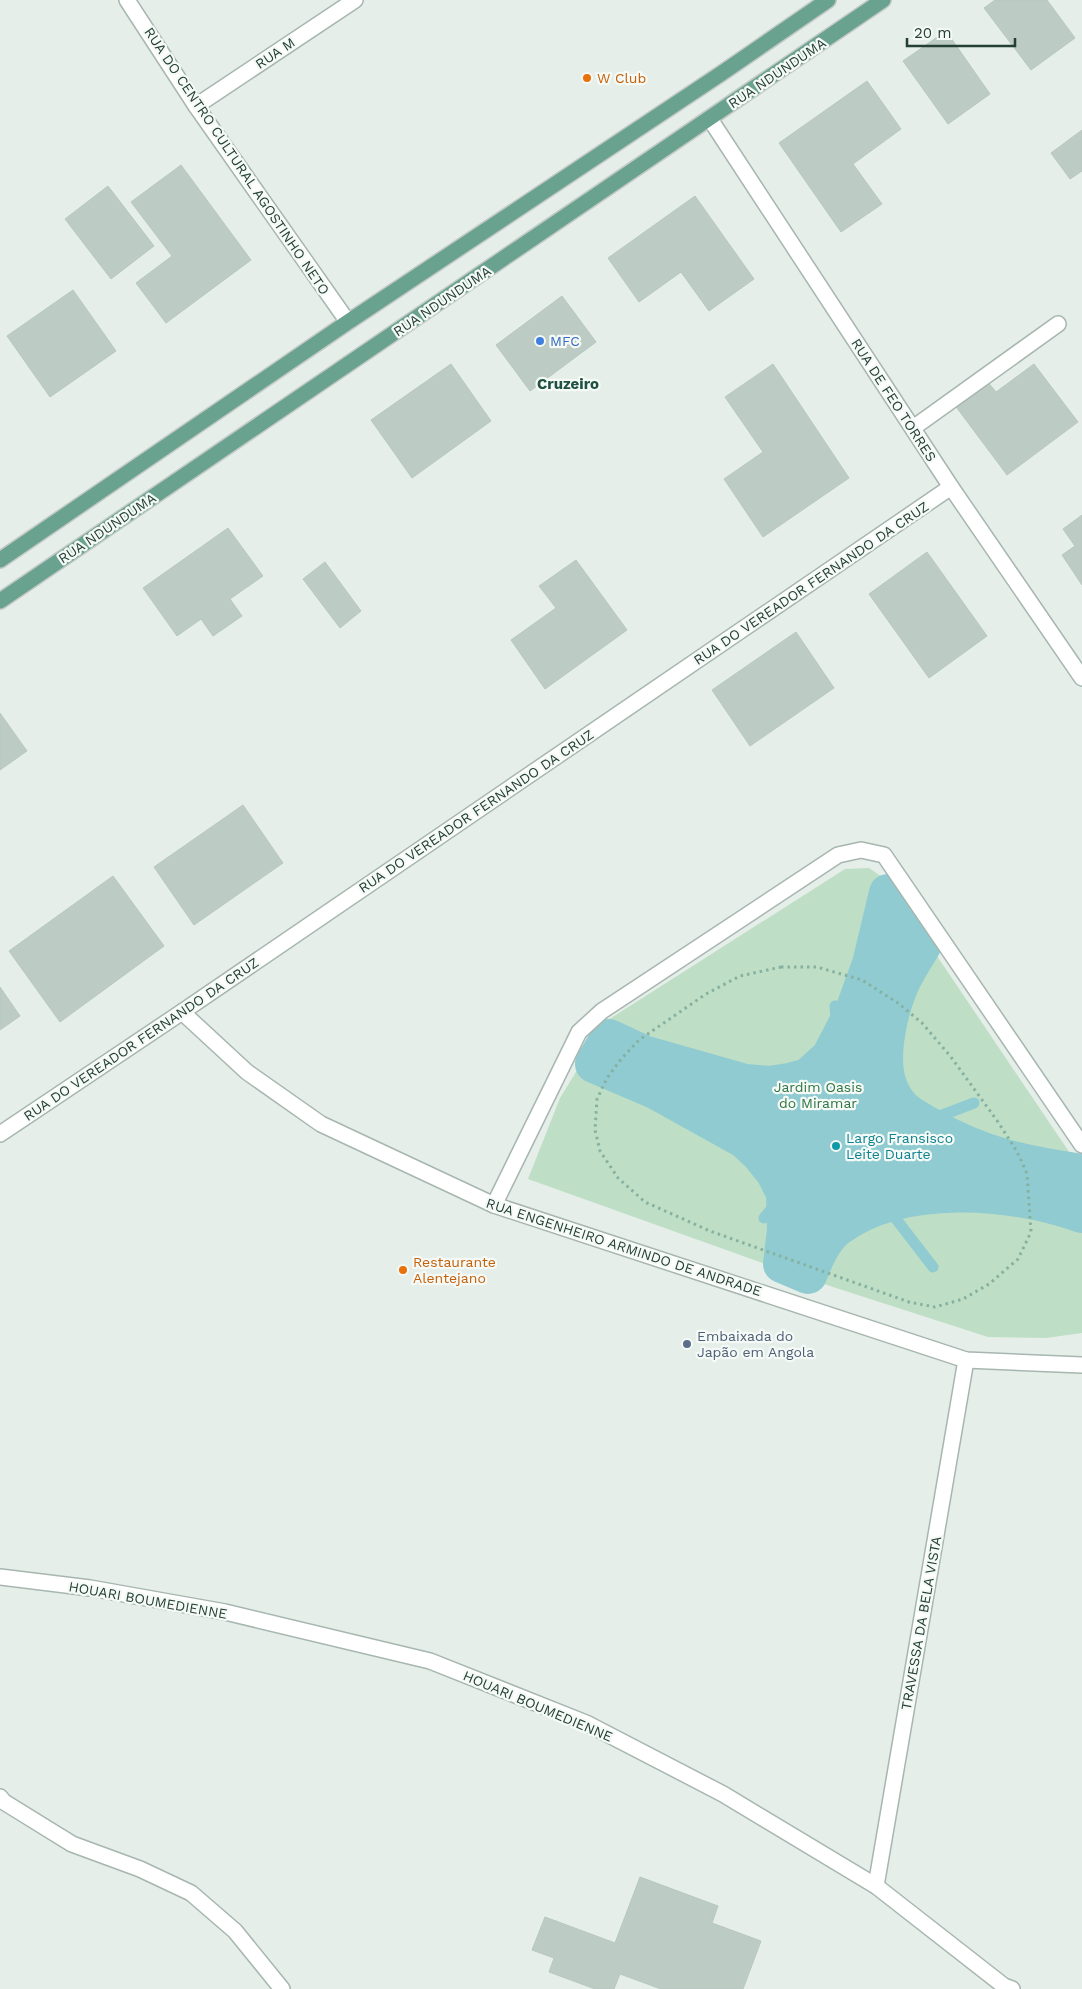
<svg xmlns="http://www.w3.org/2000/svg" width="1082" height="1989" font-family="'Work Sans',sans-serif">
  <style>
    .green { fill: #bedec5 }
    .water { fill: #8fcbd1 }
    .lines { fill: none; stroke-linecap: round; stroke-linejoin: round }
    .stream { stroke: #8fcbd1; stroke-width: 11 }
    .canal { stroke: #8fcbd1; stroke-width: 38 }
    .building { fill: #bdcbc5; stroke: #b7c7c0 }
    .minor-casing { stroke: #a7b6b0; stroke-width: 18 }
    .major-casing { stroke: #c2c9c7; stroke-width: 18 }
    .path { stroke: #86b0a0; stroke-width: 3; stroke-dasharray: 2.5 4; stroke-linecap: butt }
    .minor { stroke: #fff; stroke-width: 15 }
    .major { stroke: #6aa290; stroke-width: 15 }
    .food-dot { fill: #e8710a; stroke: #f5faf7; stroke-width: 2 }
    .shop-dot { fill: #3f7fe0; stroke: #f5faf7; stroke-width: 2 }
    .culture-dot { fill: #0f9aa8; stroke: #f5faf7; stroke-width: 2 }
    .service-dot { fill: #5c6f8a; stroke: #f5faf7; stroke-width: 2 }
    .labels { text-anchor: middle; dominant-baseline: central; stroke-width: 4.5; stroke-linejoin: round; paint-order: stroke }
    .street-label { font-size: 14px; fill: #243f36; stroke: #f5faf7 }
    .food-label { font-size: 14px; fill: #c56008; stroke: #f5faf7; text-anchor: start }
    .shop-label { font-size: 14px; fill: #366cbe; stroke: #f5faf7; text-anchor: start }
    .park-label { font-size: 14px; fill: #2f7645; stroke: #f5faf7 }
    .culture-label { font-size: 14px; fill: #0d838f; stroke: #f5faf7; text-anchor: start }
    .service-label { font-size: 14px; fill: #4e5e75; stroke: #f5faf7; text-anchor: start }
    .neighbourhood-label { font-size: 15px; font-weight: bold; fill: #205142; stroke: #f5faf7 }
  </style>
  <rect width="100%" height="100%" fill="#e5eee9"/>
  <polygon class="green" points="869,868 885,879 1082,1171 1082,1333 1046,1338 988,1337 799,1276 528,1179 560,1098 608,1020 845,869"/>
  <path class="water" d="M888 893 923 944C915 958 905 972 899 987 888 1014 877 1062 890 1090 899 1111 913 1117 931 1127 981 1156 1026 1165 1082 1173V1214C1010 1189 903 1180 838 1227 823 1238 815 1258 808 1275L782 1264 786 1230 785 1193 775 1173 760 1154 745 1140 655 1090 594 1064 609 1038 643 1054 745 1083 769 1085 789 1082 808 1077 830 1057 854 1011 871 964Z"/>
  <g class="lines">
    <g class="stream">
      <polyline points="835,1006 839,1057"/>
      <polyline points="685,1116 722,1123"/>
      <polyline points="908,1128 974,1103"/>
      <polyline points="876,1193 933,1267"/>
      <polyline points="764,1218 793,1183"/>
    </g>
    <path class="canal" d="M1082 1173C1026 1165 981 1156 931 1127 913 1117 899 1111 890 1090 877 1062 888 1014 899 987 905 972 915 958 923 944L888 893 871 964 854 1011 830 1057 808 1077 789 1082 769 1085 745 1083 643 1054 609 1038 594 1064 655 1090 745 1140 760 1154 775 1173 785 1193 786 1230 782 1264 808 1275C815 1258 823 1238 838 1227 903 1180 1010 1189 1082 1214"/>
  </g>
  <g class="building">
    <polygon points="995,0 1047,0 1075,38 1031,70 984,8"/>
    <polygon points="946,31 990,94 948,124 903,61"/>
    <polygon points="867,81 901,129 853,164 882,204 841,232 779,143"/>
    <polygon points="1082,130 1082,171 1070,179 1051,153"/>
    <polygon points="181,165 251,260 166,323 136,283 172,256 131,202"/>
    <polygon points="108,186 154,246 111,279 65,219"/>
    <polygon points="695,196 754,279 709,311 681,272 639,302 608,258"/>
    <polygon points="73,290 116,351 50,397 7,336"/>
    <polygon points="562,296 596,342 530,391 496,345"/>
    <polygon points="451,364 491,421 412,478 371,420"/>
    <polygon points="773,364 849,478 763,537 724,479 763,452 725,397"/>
    <polygon points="1034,364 1078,422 1007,475 954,404 986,380 996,392"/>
    <polygon points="1082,515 1082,585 1062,555 1075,546 1063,529"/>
    <polygon points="228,528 263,576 230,599 242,616 213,636 201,619 177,636 143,588"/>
    <polygon points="927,552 987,636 929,678 869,594"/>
    <polygon points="576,560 627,630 545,689 511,640 556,608 539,586"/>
    <polygon points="325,562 361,611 340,628 303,579"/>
    <polygon points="796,632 834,688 750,746 712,690"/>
    <polygon points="0,713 27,751 0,770"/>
    <polygon points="243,805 283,863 194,925 154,867"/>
    <polygon points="113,876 164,946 60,1022 9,951"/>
    <polygon points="0,987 20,1016 0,1030"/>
    <polygon points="640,1877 718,1906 712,1923 761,1941 743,1989 661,1989 620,1974 614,1989 595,1989 549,1972 554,1958 532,1950 545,1917 615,1943"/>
  </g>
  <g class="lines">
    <defs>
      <g id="minor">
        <polyline points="127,0 196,106 348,322"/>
        <polyline points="196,106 355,0"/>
        <polyline points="710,119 951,487 1082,678"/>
        <polyline points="913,428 1058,324"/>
        <polyline points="182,1012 247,1072 321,1124 494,1205 966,1360 1082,1365"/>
        <polyline points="0,1134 182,1012 951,487"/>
        <polyline points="494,1205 579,1032 602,1011 838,855 861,850 884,855 1082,1145"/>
        <polyline points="0,1577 90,1588 225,1612 430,1661 586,1723 723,1794 876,1886 1004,1986 1012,1989"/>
        <polyline points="0,1797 4,1802 72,1844 140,1869 191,1893 235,1931 282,1989"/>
        <polyline points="876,1886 966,1360"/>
      </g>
      <g id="major">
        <polyline points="0,560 348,322 722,73 828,0"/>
        <polyline points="0,601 883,0"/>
      </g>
    </defs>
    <use href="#minor" class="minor-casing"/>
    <use href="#major" class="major-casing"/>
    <polygon class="path" points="781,967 817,967 862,980 898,1003 922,1023 951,1057 998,1122 1016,1150 1022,1162 1027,1174 1031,1232 1018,1259 989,1284 963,1299 935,1307 909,1302 710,1231 645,1202 618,1178 600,1151 595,1130 597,1099 607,1078 622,1058 639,1040 706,994 740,976"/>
    <use href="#minor" class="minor"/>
    <use href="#major" class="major"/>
  </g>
  <g class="food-dot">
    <circle cx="587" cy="78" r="5"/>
    <circle cx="403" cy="1270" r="5"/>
  </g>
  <circle class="shop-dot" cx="540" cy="341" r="5"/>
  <circle class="culture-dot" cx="836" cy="1146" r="5"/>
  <circle class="service-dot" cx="687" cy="1344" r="5"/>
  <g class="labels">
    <g class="street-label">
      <text transform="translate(275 53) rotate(-34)">RUA M</text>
      <text transform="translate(777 73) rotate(-34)">RUA NDUNDUMA</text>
      <text transform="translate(237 161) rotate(56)">RUA DO CENTRO CULTURAL AGOSTINHO NETO</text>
      <text transform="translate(442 301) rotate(-34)">RUA NDUNDUMA</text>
      <text transform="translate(894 400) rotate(57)">RUA DE FEO TORRES</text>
      <text transform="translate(107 528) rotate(-34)">RUA NDUNDUMA</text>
      <text transform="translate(811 583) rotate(-34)">RUA DO VEREADOR FERNANDO DA CRUZ</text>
      <text transform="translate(476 811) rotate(-34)">RUA DO VEREADOR FERNANDO DA CRUZ</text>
      <text transform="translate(141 1039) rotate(-34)">RUA DO VEREADOR FERNANDO DA CRUZ</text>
      <text transform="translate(624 1247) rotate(18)">RUA ENGENHEIRO ARMINDO DE ANDRADE</text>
      <text transform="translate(148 1600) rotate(10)">HOUARI BOUMEDIENNE</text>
      <text transform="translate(921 1623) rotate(-80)">TRAVESSA DA BELA VISTA</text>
      <text transform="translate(538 1706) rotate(23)">HOUARI BOUMEDIENNE</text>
    </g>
    <g class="food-label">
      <text x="597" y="78">W Club</text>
      <text x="413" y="1262">Restaurante<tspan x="413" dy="16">Alentejano</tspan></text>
    </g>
    <g class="shop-label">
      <text x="550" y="341">MFC</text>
    </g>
    <g class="park-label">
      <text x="818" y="1087">Jardim Oasis<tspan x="818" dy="16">do Miramar</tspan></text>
    </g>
    <g class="culture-label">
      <text x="846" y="1138">Largo Fransisco<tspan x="846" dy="16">Leite Duarte</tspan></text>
    </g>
    <g class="service-label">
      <text x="697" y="1336">Embaixada do<tspan x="697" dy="16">Japão em Angola</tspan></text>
    </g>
    <g class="neighbourhood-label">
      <text x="568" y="384">Cruzeiro</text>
    </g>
  </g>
  <path d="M907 38v8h108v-8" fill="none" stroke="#243f36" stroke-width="2.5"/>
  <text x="914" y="38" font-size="15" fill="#243f36" stroke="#f5faf7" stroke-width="4" paint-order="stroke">20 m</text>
</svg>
